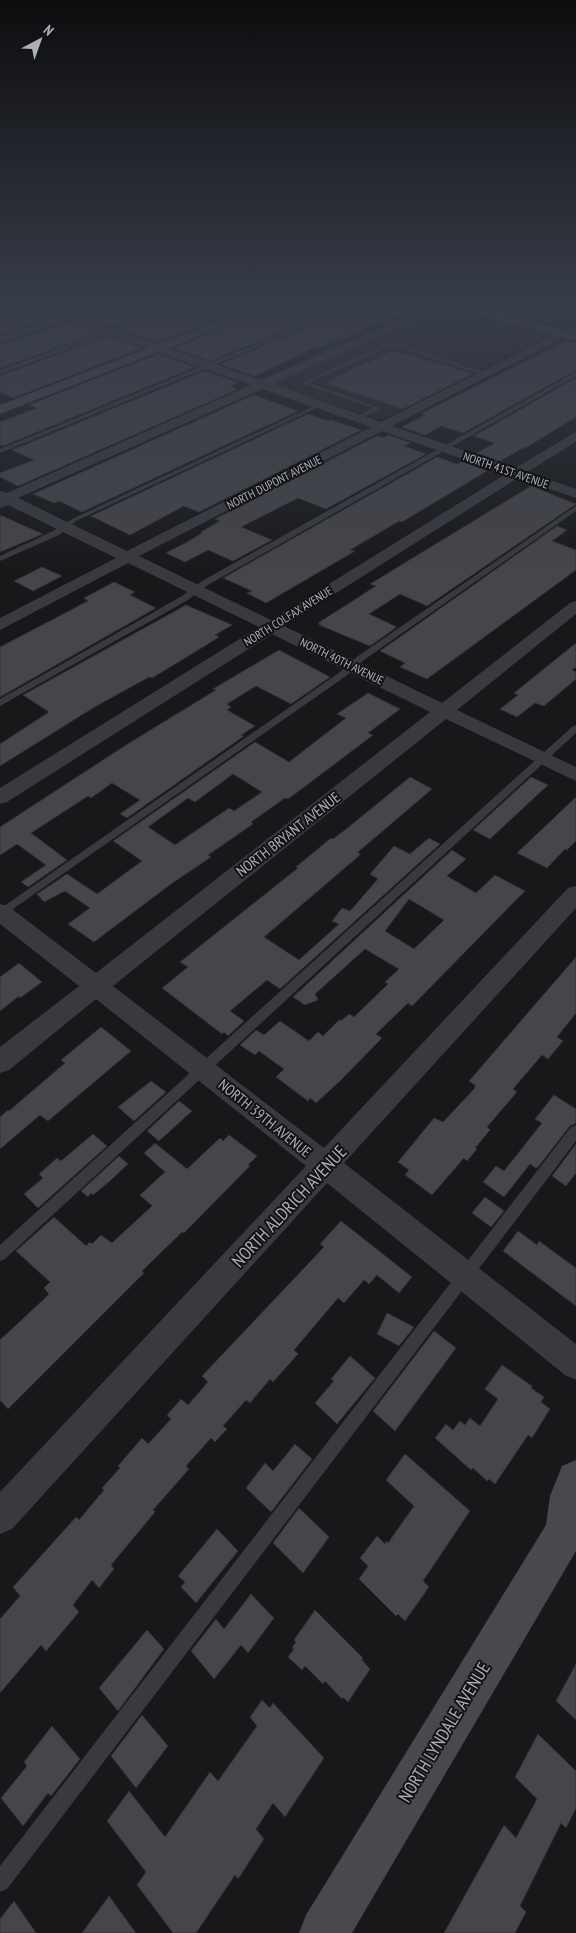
<svg xmlns="http://www.w3.org/2000/svg" width="576" height="1933" font-family="'PT Sans Narrow',sans-serif">
  <style>
    .built { fill: #242427 }
    .building { fill: #45454a; stroke: #323236; fill-rule: evenodd }
    .lines { fill: none; stroke-linecap: round; stroke-linejoin: round }
    .lane { fill: #393a3f; fill-rule: evenodd }
    .street { fill: #393a3f; fill-rule: evenodd }
    .secondary { fill: #48494f; fill-rule: evenodd }
    .labels { text-anchor: middle; dominant-baseline: central; stroke-width: 4; stroke-linejoin: round; paint-order: stroke }
    .far-street-label { font-size: 12px; fill: #abafb9; stroke: #131315 }
    .street-label { font-size: 15px; fill: #abafb9; stroke: #131315 }
    .near-street-label { font-size: 18px; fill: #abafb9; stroke: #131315 }
  </style>
  <rect width="100%" height="100%" fill="#18181a"/>
  <polygon class="built" points="444,307 457,307 550,334 383,419 377,419 272,384"/>
  <g class="building">
    <polygon points="118,307 168,307 113,327 86,318"/>
    <polygon points="184,307 249,307 158,342 123,331"/>
    <polygon points="275,307 341,307 211,361 174,348"/>
    <polygon points="356,307 414,308 319,348 316,347 254,376 221,364"/>
    <polygon points="528,307 576,307 576,311 553,323 518,314"/>
    <polygon points="30,313 47,318 0,334 0,323"/>
    <polygon points="70,323 97,333 0,368 0,345 63,324"/>
    <polygon points="108,336 142,348 13,398 0,392 0,376"/>
    <polygon points="567,341 576,343 576,370 463,433 441,426 425,435 402,427 425,415 420,414"/>
    <polygon points="393,351 447,366 472,374 403,409 327,384 336,379 333,379 336,377"/>
    <polygon points="158,354 195,367 3,446 0,445 0,422 37,408 29,405"/>
    <polygon points="205,371 239,383 230,386 238,389 18,486 0,477 0,473 34,460 12,450"/>
    <polygon points="576,378 576,417 525,448 523,448 500,461 477,453 495,443 474,436"/>
    <polygon points="254,395 298,411 82,512 59,501 54,503 33,494"/>
    <polygon points="308,414 328,421 331,420 361,430 199,512 184,506 130,535 91,516"/>
    <polygon points="388,435 411,443 404,446 426,454 326,509 298,498 241,527 272,540 233,561 208,550 185,562 166,553 189,541 202,533 201,532 220,521 215,519 377,436 383,438"/>
    <polygon points="437,457 457,464 463,461 487,471 402,522 399,521 350,550 355,551 266,603 247,593 252,591 223,578"/>
    <polygon points="531,486 576,504 427,606 400,594 369,614 397,627 370,646 319,625 321,624 318,623 376,586 370,584"/>
    <polygon points="0,515 43,534 0,552"/>
    <polygon points="557,526 567,530 552,541 576,550 576,570 427,679 400,667 405,663 380,651"/>
    <polygon points="42,567 62,576 33,591 14,581"/>
    <polygon points="114,582 135,592 130,595 156,608 0,697 0,647 88,601 84,598"/>
    <polygon points="186,605 232,625 215,635 219,637 190,655 152,678 149,677 93,708 0,766 0,744 49,712 23,695"/>
    <polygon points="576,643 576,667 572,670 576,672 576,679 544,706 535,703 517,717 500,709 518,695 514,693"/>
    <polygon points="279,650 330,677 291,704 256,686 227,704 231,707 227,710 255,726 241,735 244,736 127,818 120,814 140,800 112,783 91,798 88,796 31,833 67,860 28,887 21,882 46,865 17,844 0,855 0,827 126,745 216,690 213,689"/>
    <path d="M368 693 400 709 368 733 373 735 307 785 288 799 285 798 251 822 253 824 208 855 211 857 171 884 94 942 68 924 90 908 65 891 44 902 37 894 67 874 97 894 142 861 113 841 255 742 289 762 346 718 337 714ZM233 774 262 792 234 811 229 808 175 845 148 827 188 798 195 802Z"/>
    <polygon points="410,777 432,789 358,852 360,855 264,937 299,960 339,924 332,921 342,908 350,911 378,879 370,874 394,846 410,854 429,838 440,844 280,989 267,980 230,1011 244,1021 228,1036 224,1032 222,1034 162,988 188,967 180,962 298,868 296,867 331,838 333,839 345,830"/>
    <polygon points="531,777 548,785 490,839 473,830"/>
    <polygon points="576,797 576,841 567,850 565,849 547,868 517,853"/>
    <path d="M452 850 466 859 447 876 476 893 495 875 525 891 412 1006 408 1003 376 1034 382 1038 340 1081 316 1103 310 1098 308 1101 276 1077 284 1069 259 1051 255 1055 240 1045 256 1030 264 1035 280 1021 309 1041 318 1032 323 1036 340 1019 341 1021 349 1014 354 1017 388 984 385 982 399 969 365 949 315 994 318 1000 305 1005 293 997ZM409 899 444 920 414 949 385 931Z"/>
    <polygon points="576,957 576,1013 557,1037 563,1041 548,1059 542,1055 513,1089 517,1092 487,1127 490,1130 475,1148 477,1149 467,1161 464,1158 432,1195 405,1175 409,1170 398,1162 434,1118 443,1122 475,1088 475,1085 469,1081"/>
    <polygon points="19,963 42,982 20,998 19,996 0,1011 0,977"/>
    <polygon points="101,1027 131,1051 48,1121 40,1115 0,1149 0,1117 8,1110 9,1111 65,1063 61,1060"/>
    <polygon points="151,1081 166,1092 134,1121 118,1107"/>
    <polygon points="554,1095 576,1109 576,1123 570,1126 538,1167 536,1168 530,1164 504,1197 483,1182 496,1166 504,1171 542,1123 535,1119"/>
    <polygon points="179,1101 192,1111 159,1141 147,1131"/>
    <polygon points="93,1134 107,1146 38,1208 24,1194 43,1178 39,1174 57,1158 61,1161"/>
    <polygon points="229,1135 257,1156 248,1165 250,1166 184,1233 182,1232 142,1271 144,1273 8,1409 0,1400 0,1340 44,1299 49,1294 44,1288 50,1282 16,1251 54,1217 86,1246 90,1242 92,1244 101,1235 112,1243 152,1206 140,1195 165,1172 144,1153 155,1143 187,1169 220,1138 223,1141"/>
    <polygon points="576,1144 576,1173 566,1186 552,1176"/>
    <polygon points="119,1156 128,1164 110,1181 93,1195 91,1193 88,1197 81,1191"/>
    <polygon points="485,1197 504,1211 491,1227 472,1213"/>
    <polygon points="341,1221 412,1277 399,1293 377,1275 369,1284 364,1280 344,1303 338,1298 294,1350 298,1354 273,1382 270,1379 250,1403 246,1400 223,1426 227,1429 215,1442 211,1438 186,1466 189,1469 153,1510 155,1512 111,1565 114,1569 99,1588 92,1580 73,1605 79,1612 46,1651 41,1645 0,1693 0,1619 20,1596 13,1587 76,1517 79,1520 104,1490 102,1488 120,1468 118,1466 142,1438 148,1444 171,1419 167,1415 181,1399 188,1405 208,1382 202,1376 324,1247 320,1244"/>
    <polygon points="518,1231 537,1245 539,1241 576,1268 576,1306 503,1251"/>
    <polygon points="387,1313 414,1327 399,1346 377,1334"/>
    <polygon points="434,1331 456,1348 395,1431 373,1411"/>
    <polygon points="350,1356 375,1378 337,1424 315,1403 334,1381 331,1379"/>
    <polygon points="502,1365 532,1386 531,1388 544,1397 541,1402 550,1409 532,1438 528,1435 495,1484 489,1479 487,1481 473,1468 471,1470 435,1438 446,1424 453,1430 460,1421 465,1425 470,1418 480,1426 498,1399 485,1389"/>
    <polygon points="295,1444 312,1459 271,1512 246,1488 265,1463 273,1471"/>
    <polygon points="405,1454 470,1511 423,1581 429,1587 405,1621 398,1614 396,1616 359,1579 368,1566 360,1558 377,1536 385,1544 386,1541 388,1543 414,1506 386,1480"/>
    <polygon points="299,1508 329,1537 303,1573 273,1543"/>
    <polygon points="217,1529 238,1551 196,1603 181,1587 185,1582 178,1576"/>
    <polygon points="251,1594 274,1618 248,1653 241,1645 214,1679 191,1651 216,1619 224,1629"/>
    <polygon points="315,1610 363,1658 362,1660 370,1669 348,1702 343,1697 342,1699 325,1681 323,1684 305,1666 302,1670 288,1657 294,1649 292,1648 296,1642 294,1640"/>
    <polygon points="147,1630 164,1649 118,1711 99,1688"/>
    <polygon points="576,1664 576,1720 556,1701"/>
    <polygon points="262,1700 270,1708 273,1703 324,1758 285,1817 273,1803 256,1829 264,1839 238,1879 235,1875 196,1933 173,1933 137,1885 146,1872 107,1821 129,1791 165,1837 210,1772 218,1781 257,1726 250,1717"/>
    <polygon points="142,1715 168,1746 136,1788 111,1756"/>
    <polygon points="52,1726 80,1759 51,1796 48,1793 23,1826 1,1798 27,1766 24,1762"/>
    <polygon points="538,1734 576,1771 576,1808 566,1828 561,1823 520,1906 526,1912 515,1933 444,1933 504,1825 516,1838 537,1799 515,1777"/>
    <polygon points="109,1896 125,1918 136,1933 82,1933"/>
    <polygon points="14,1901 36,1933 0,1933 0,1919"/>
  </g>
  <g class="lines">
    <g class="lane">
      <polygon points="3,307 10,307 0,311 0,308"/>
      <polygon points="174,307 182,307 0,374 0,370"/>
      <polygon points="347,307 354,307 0,453 0,449"/>
      <polygon points="519,307 526,307 505,318 500,317"/>
      <polygon points="392,341 486,373 487,374 482,375 392,345 309,383 381,408 357,420 354,418 355,417 373,408 301,383"/>
      <polygon points="576,372 576,376 208,585 188,600 0,706 0,699 182,596 202,581"/>
      <polygon points="318,404 323,405 76,521 59,535 0,561 0,556 53,531 72,519"/>
      <polygon points="576,506 576,511 364,660 346,676 0,918 0,909 340,672 358,656"/>
      <polygon points="576,725 576,733 5,1259 0,1261 0,1245 573,726"/>
      <polygon points="576,1125 576,1141 7,1889 0,1892 0,1866 571,1127"/>
    </g>
    <path class="street" d="M34 307H50L67 313 85 307H101L78 317 261 380 429 307H444L273 384 381 422 576 324V331L392 426 515 468 576 432V442L527 472 576 489V498L518 478 284 626 442 703 570 603 576 601V614L457 710 576 767V781L446 719 113 986 324 1148 568 888 576 886V908L344 1163 576 1344V1380L565 1375 327 1183 12 1529 0 1534V1492L306 1166 96 999 9 1070 0 1073V1047L79 986 0 924V904L8 906 96 973 430 712 272 634 7 802 0 804V788L259 627 128 563 0 630V618L116 558 8 505 0 508V491L7 493 251 385 67 320 0 343V336L57 317ZM262 389 371 427 127 551 18 498ZM382 431 506 474 271 620 139 556Z"/>
    <g class="secondary">
      <polygon points="255,307 273,307 0,414 0,405"/>
      <polygon points="459,307 480,307 576,333 576,341 461,310"/>
      <polygon points="576,1460 576,1551 352,1933 299,1933 306,1915 546,1525 550,1496 562,1466"/>
    </g>
  </g>
  <linearGradient id="sky" x2="0" y2="1"><stop stop-color="#0d0d0e"/><stop offset="0.53" stop-color="#373d49"/><stop offset="1" stop-color="#373d49" stop-opacity="0"/></linearGradient>
  <rect width="576" height="578" fill="url(#sky)"/>
  <g class="labels">
    <g class="far-street-label">
      <text transform="translate(506 470) rotate(19)">NORTH 41ST AVENUE</text>
      <text transform="translate(274 482) rotate(-27)">NORTH DUPONT AVENUE</text>
      <text transform="translate(288 616) rotate(-32)">NORTH COLFAX AVENUE</text>
      <text transform="translate(342 661) rotate(26)">NORTH 40TH AVENUE</text>
    </g>
    <g class="street-label">
      <text transform="translate(288 834) rotate(-38)">NORTH BRYANT AVENUE</text>
      <text transform="translate(265 1118) rotate(39)">NORTH 39TH AVENUE</text>
    </g>
    <g class="near-street-label">
      <text transform="translate(289 1206) rotate(-47)">NORTH ALDRICH AVENUE</text>
      <text transform="translate(444 1732) rotate(-59)">NORTH LYNDALE AVENUE</text>
    </g>
  </g>
  <g transform="translate(40 40) rotate(41)" stroke="#131315" stroke-width="4" paint-order="stroke">
  <path d="M0-4L9 19L0 12L-9 19Z" fill="#abafb9"/>
  <text y="-8" font-size="14" font-weight="bold" text-anchor="middle" fill="#abafb9">N</text>
  </g>
</svg>
